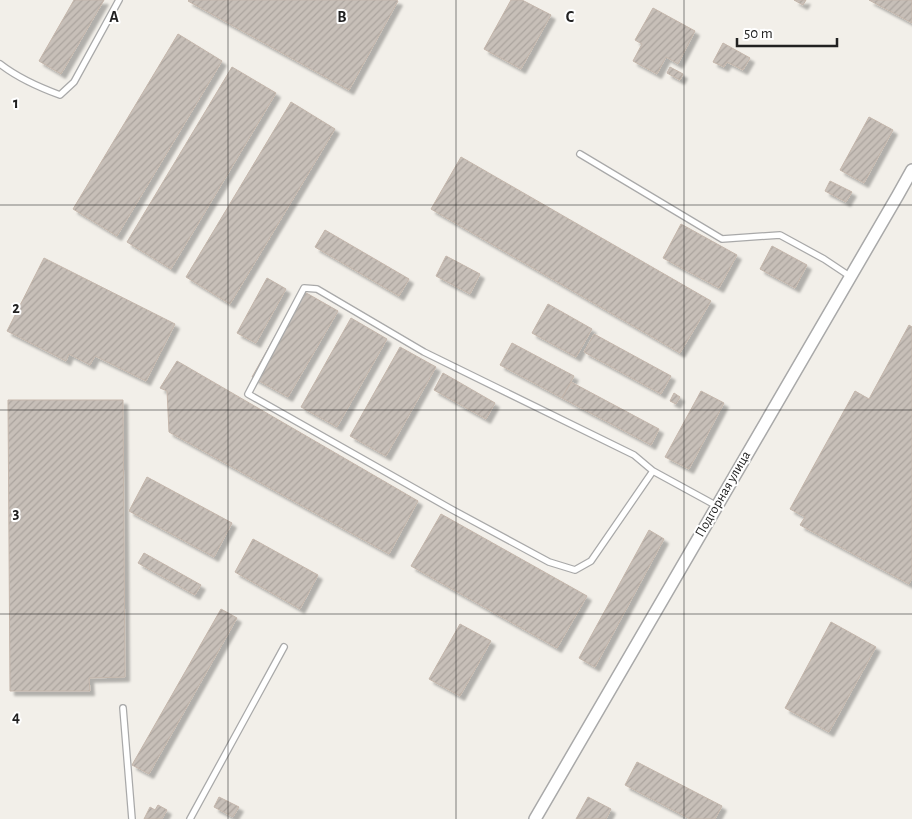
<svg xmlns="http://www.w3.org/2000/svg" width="912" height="819" font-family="'Alegreya Sans',sans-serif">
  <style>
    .building { fill: url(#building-hatch); stroke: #c4b6ab; filter: url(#shadow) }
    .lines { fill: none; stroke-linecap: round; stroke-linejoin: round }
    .service-casing { stroke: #a9a9a9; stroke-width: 8 }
    .minor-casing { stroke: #a9a9a9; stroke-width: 14 }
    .service { stroke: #fff; stroke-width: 5.5 }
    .minor { stroke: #fff; stroke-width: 11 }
    .grid { fill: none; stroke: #222; stroke-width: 1; stroke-opacity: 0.55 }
    .labels { text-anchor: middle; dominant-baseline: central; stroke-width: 4; stroke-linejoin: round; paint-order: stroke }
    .street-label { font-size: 14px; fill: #222; stroke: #fff }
    .grid-label { font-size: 16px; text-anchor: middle; font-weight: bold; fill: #222; stroke: #fff; stroke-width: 4; stroke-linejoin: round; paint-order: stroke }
  </style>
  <defs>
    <pattern id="building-hatch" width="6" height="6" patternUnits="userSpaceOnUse" patternTransform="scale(1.25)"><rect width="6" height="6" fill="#c7bfb8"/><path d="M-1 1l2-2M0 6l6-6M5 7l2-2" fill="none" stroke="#aba49e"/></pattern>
    <filter id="shadow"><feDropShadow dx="4.5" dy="4.5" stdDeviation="1" flood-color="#0004"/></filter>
  </defs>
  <rect width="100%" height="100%" fill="#f2efe9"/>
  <g class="building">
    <polygon points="74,0 104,0 61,74 39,61"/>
    <polygon points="189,0 396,0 398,1 349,90 188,1"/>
    <polygon points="511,0 522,0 551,15 521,69 484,49"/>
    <polygon points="794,0 806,0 803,5"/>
    <polygon points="869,0 912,0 912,23"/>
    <polygon points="653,8 695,31 678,64 666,57 657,74 633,61 642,44 635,40"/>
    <polygon points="178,34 222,61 117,236 73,209"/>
    <polygon points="723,43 750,58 743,70 727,62 724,67 713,62"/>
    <polygon points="232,67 276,93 171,269 127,242"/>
    <polygon points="670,67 683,74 680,80 667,73"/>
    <polygon points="291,102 335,129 230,304 186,277"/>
    <polygon points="869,117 893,130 864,183 840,170"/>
    <polygon points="461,157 711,301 680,353 431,209"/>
    <polygon points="830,181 852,192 846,202 825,191"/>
    <polygon points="681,224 737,255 719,288 663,258"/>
    <polygon points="325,230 409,279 399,296 315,247"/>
    <polygon points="772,246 807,265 795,288 760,269"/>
    <polygon points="446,256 480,274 470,294 436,276"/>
    <polygon points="44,258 175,324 146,381 95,356 90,365 69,354 66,361 7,331"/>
    <polygon points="267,278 286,289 256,343 237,333"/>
    <polygon points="301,290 338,311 288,397 252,377"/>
    <polygon points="548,304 592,329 576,357 532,333"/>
    <polygon points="351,318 387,339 337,427 301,407"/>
    <polygon points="909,325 912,327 912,579 909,584 800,525 805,517 790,509 855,391 869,399"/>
    <polygon points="594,334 671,376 661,394 584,352"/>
    <polygon points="512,343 574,376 562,398 500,365"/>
    <polygon points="400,347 436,367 386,456 350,436"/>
    <polygon points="177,361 418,501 389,554 169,432 167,391 160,388"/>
    <polygon points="443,373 495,403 486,419 434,390"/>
    <polygon points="571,382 659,429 651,445 562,398"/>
    <polygon points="701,391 724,403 689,469 665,457"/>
    <polygon points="674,393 680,397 676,404 670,401"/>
    <polygon points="8,400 123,400 125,677 89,678 90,691 10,691"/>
    <polygon points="147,477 232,523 214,557 129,511"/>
    <polygon points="441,514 587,596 557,648 411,566"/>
    <polygon points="649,530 664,539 595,667 579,658"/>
    <polygon points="253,539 318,575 300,609 235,572"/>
    <polygon points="144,553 201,585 195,595 138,563"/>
    <polygon points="221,609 237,618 149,774 132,765"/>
    <polygon points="831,622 876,647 829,732 785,708"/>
    <polygon points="460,624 491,641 460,696 429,679"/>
    <polygon points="637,762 722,806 715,819 690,819 625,785"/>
    <polygon points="219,797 239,807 233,817 214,807"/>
    <polygon points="588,797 611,809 606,819 576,819"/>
    <polygon points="158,805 167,810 162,819 144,819 150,807 155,810"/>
  </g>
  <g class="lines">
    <defs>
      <g id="service">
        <path d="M0 64C18 78 38 87 60 95L74 82 119 0"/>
        <polyline points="580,154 722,239 780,235 824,259 851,277"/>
        <polyline points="653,471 591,561 575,570 549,562 451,509 248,394 304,288 317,289 424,352 634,455 653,471 717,506"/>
        <polyline points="123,708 132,819"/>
        <polyline points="190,819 284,647"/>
      </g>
      <polyline id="minor" points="535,819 898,195 912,170"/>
    </defs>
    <use href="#service" class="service-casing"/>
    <use href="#minor" class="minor-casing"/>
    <use href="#service" class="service"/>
    <use href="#minor" class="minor"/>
  </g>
  <path class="grid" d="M228 0V819M456 0V819M684 0V819M0 205H912M0 410H912M0 614H912"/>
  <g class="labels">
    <g class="street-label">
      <text transform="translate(723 494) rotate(-60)">Подгорная улица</text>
    </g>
  </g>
  <g class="grid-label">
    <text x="114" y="22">A</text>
    <text x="342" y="22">B</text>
    <text x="570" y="22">C</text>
    <text x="16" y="108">1</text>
    <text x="16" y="313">2</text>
    <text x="16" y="518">3</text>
    <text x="16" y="722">4</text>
  </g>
  <path d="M737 38v8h100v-8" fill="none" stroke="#222222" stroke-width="2.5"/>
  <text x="744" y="38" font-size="15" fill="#222222" stroke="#ffffff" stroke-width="4" paint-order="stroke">50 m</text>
</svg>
